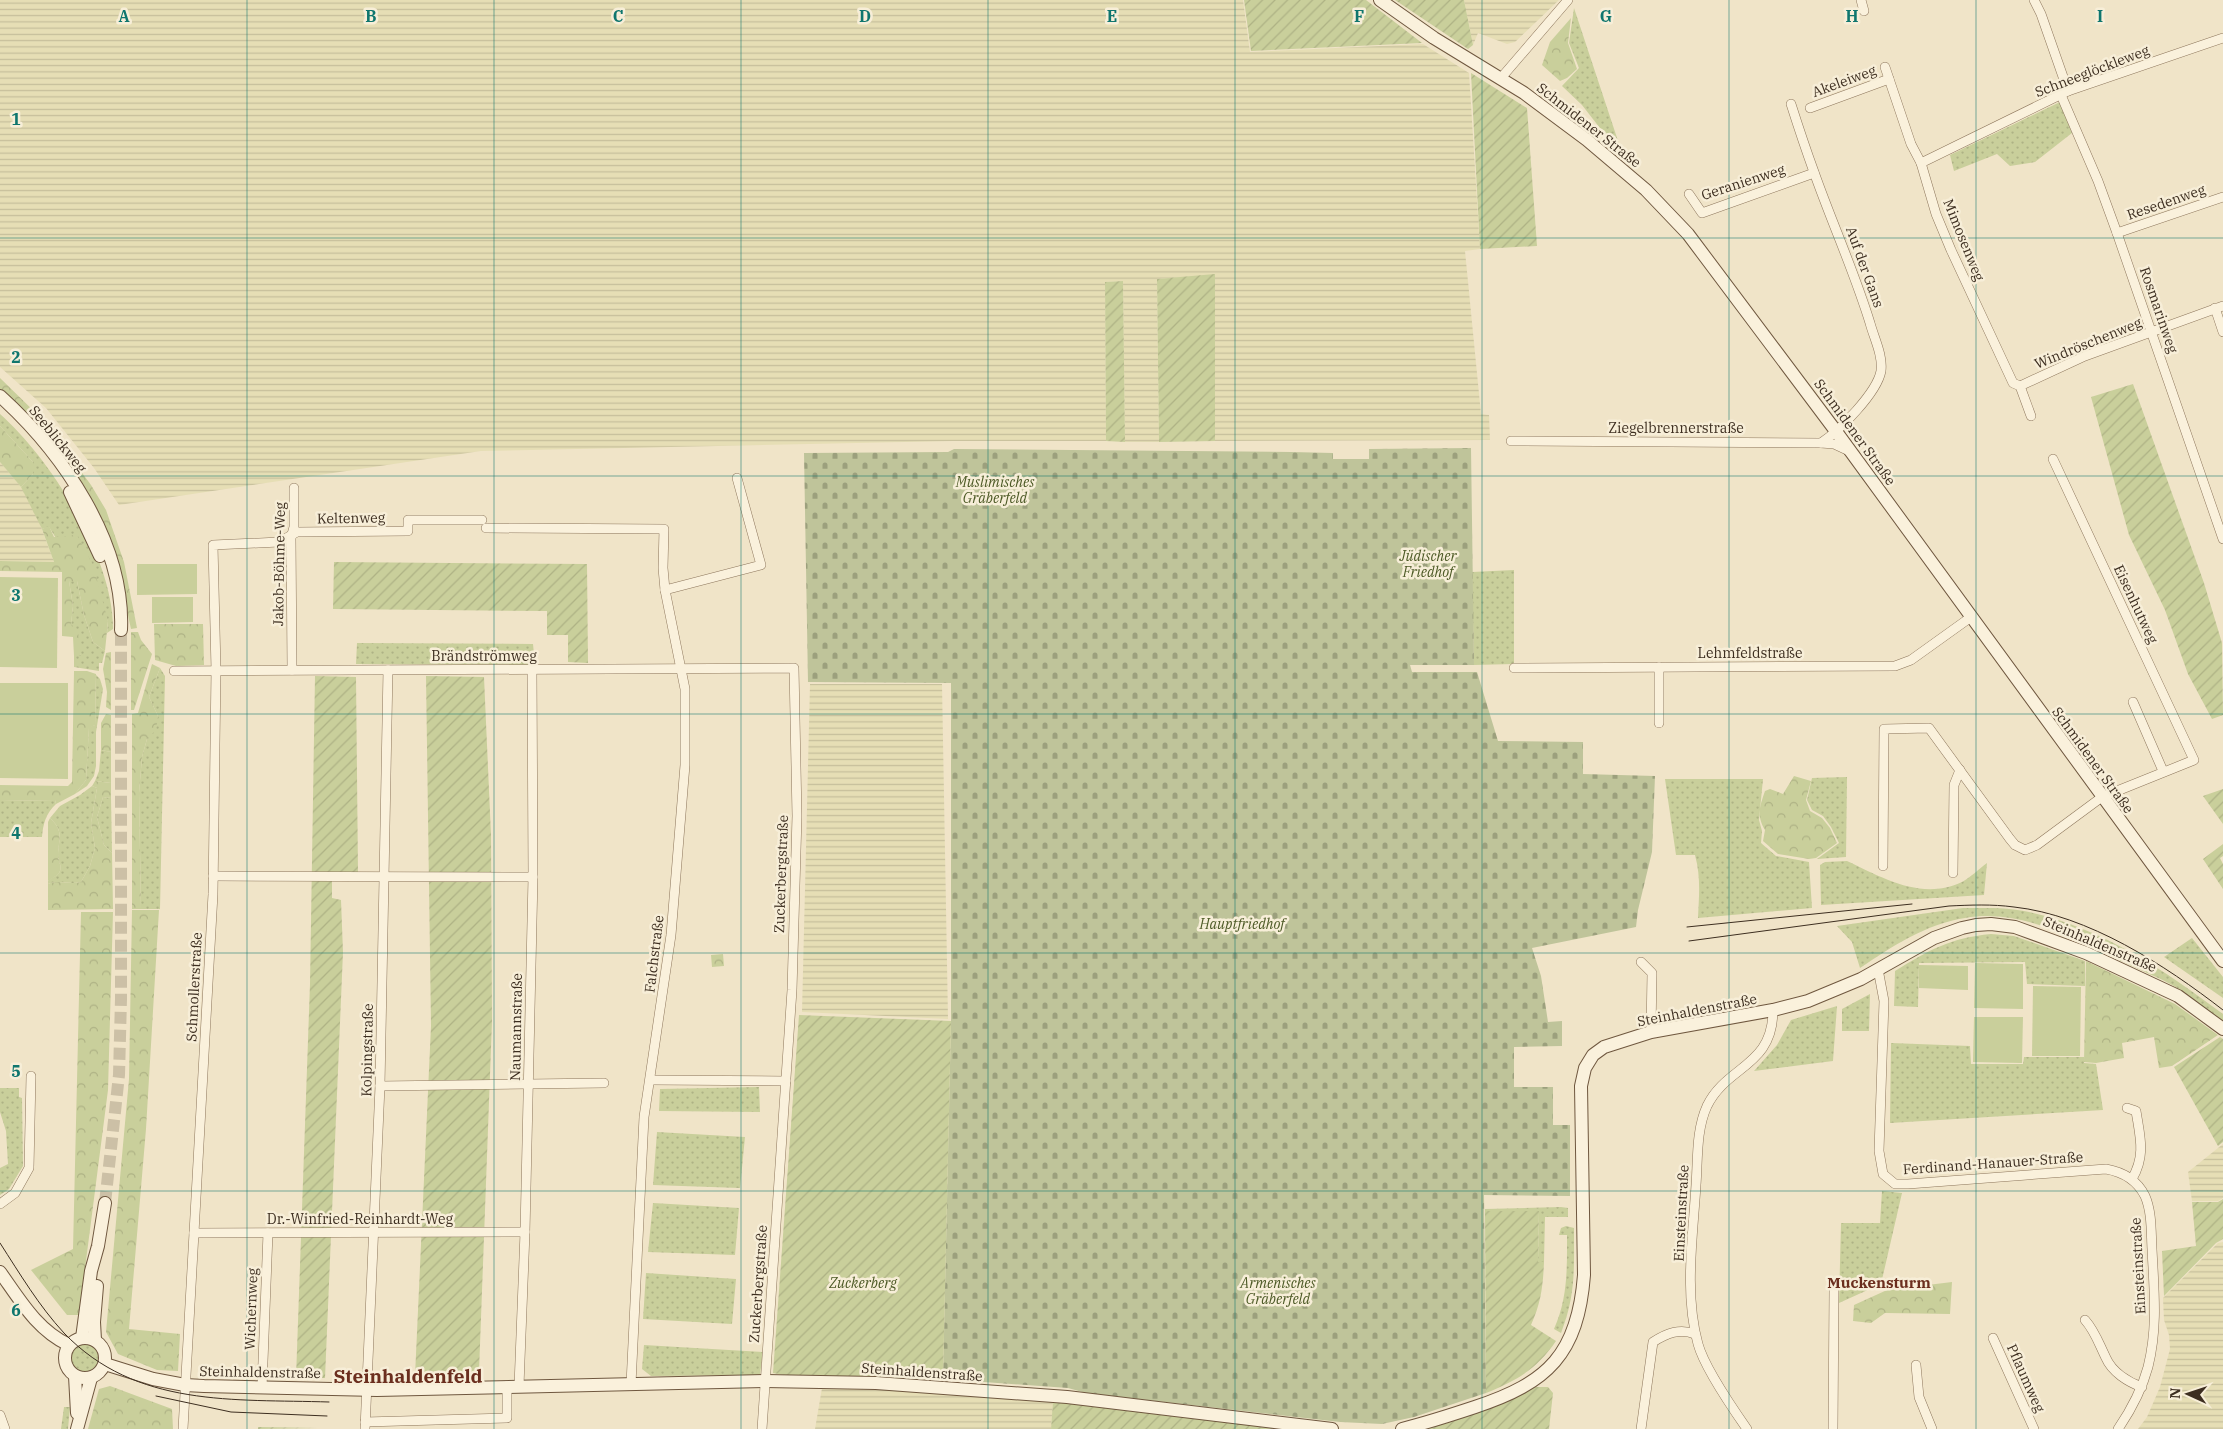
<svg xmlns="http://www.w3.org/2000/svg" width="2223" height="1429" font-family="'IBM Plex Serif',serif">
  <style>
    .farmland { fill: url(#farmland-rules) }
    .grass { fill: url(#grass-dots) }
    .forest { fill: url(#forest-crowns) }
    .cemetery { fill: url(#cemetery-stones) }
    .garden { fill: url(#garden-furrows) }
    .pitch { fill: #c9cf9b }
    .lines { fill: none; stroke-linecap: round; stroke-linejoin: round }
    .secondary-tunnel { stroke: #ccc0a6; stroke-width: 12; stroke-dasharray: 12 6; stroke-linecap: butt }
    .street-casing { stroke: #8d765c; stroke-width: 10 }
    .secondary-casing { stroke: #6f573f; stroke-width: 14 }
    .street { stroke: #faf1dc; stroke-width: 9 }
    .secondary { stroke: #faf1dc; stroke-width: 12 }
    .tram { stroke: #3d2e20; stroke-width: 1 }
    .grid { fill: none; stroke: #0f766e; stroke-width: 1; stroke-opacity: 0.55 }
    .labels { text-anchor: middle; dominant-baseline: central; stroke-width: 5; stroke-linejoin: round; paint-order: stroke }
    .street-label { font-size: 14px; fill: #3d2e20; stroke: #f7eed8 }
    .park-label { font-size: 14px; font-style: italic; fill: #4d5a26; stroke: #f7eed8 }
    .neighbourhood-label { font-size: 15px; font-weight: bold; fill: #6b2e1e; stroke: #f7eed8 }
    .district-label { font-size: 19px; font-weight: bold; fill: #6b2e1e; stroke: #f7eed8 }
    .grid-label { font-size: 16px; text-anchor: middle; font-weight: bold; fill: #0f766e; stroke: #f7eed8; stroke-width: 5; stroke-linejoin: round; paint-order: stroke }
  </style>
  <defs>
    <pattern id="farmland-rules" width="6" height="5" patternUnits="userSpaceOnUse" patternTransform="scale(1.25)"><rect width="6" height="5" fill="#e6deb5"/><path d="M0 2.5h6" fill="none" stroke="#c6bf9b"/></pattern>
    <pattern id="grass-dots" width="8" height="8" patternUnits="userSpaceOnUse" patternTransform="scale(1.25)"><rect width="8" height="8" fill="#c9cf9b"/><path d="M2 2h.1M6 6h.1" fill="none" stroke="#aeb285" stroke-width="1.8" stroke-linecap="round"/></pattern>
    <pattern id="forest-crowns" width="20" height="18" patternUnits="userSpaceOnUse" patternTransform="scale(1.25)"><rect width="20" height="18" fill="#c9cf9b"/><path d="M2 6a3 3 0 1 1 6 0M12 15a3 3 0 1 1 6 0" fill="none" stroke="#aeb285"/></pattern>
    <pattern id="cemetery-stones" width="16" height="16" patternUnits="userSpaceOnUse" patternTransform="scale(1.25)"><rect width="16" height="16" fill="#bfc49a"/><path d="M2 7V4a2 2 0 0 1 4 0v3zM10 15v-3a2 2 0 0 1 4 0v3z" fill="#9ca07d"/></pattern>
    <pattern id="garden-furrows" width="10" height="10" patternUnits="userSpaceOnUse" patternTransform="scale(1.25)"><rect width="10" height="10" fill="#c9cf9b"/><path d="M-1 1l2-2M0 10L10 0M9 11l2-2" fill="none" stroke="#aeb285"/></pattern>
  </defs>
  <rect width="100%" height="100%" fill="#f0e4c8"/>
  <g class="farmland">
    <polygon points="0,0 1243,0 1250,52 1423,44 1469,73 1480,249 1465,251 1481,414 1489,415 1490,440 1215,441 1215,275 1157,279 1159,442 1125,442 1123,281 1105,282 1106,441 953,441 481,451 119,505 94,468 46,408 0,367"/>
    <polygon points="1464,0 1559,0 1515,42 1507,44 1478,33 1473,45"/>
    <polygon points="0,462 22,488 37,516 54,562 0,561"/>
    <polygon points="810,684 942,684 948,1019 802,1012"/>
    <polygon points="2223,1144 2223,1198 2218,1201 2192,1201 2188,1172"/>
    <polygon points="2223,1242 2223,1429 2138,1429 2147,1417 2160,1387 2170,1349 2169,1335 2164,1320 2163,1298 2218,1243"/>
    <polygon points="822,1388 945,1391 1053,1401 1051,1429 815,1429"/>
  </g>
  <g class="grass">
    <polygon points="1574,8 1624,159 1582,105 1562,86 1579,68 1569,43"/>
    <polygon points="2060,102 2072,133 2035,162 2010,166 1997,154 1954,171 1950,155"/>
    <path d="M0 414C51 459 114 559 113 629L107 633 108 621 49 527 42 529 21 487 33 474V462L0 426Z"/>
    <polygon points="1514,570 1514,664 1474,665 1472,572"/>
    <polygon points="69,581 77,581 84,615 93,642 105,651 102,663 99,663 99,671 74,667 74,656 81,656 71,624 73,606"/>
    <polygon points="357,643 533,644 535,665 356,664"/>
    <polygon points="160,668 165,676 160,909 141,909 139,793 142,757 147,739 158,716 149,697"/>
    <polygon points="96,675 100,679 103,689 96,732 96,766 94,776 87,786 75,794 86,780 89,727 95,725"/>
    <polygon points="101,750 111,752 111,783 95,781 99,771"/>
    <polygon points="1847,777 1846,857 1817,859 1839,843 1831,827 1823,816 1812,810 1807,800 1812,778"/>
    <path d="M1665 779H1763L1759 820 1762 831 1761 843 1776 856 1809 862 1812 908 1698 918C1699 896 1701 877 1695 855H1676Z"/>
    <path d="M92 786 97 788 91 823 95 848 90 866 81 882C68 885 59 879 48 884V881C51 878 59 875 60 871 62 866 58 860 58 855 59 838 64 831 50 818L60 806 80 795Z"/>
    <polygon points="103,797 111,798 112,853 104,845 97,817"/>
    <path d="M55 800 56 804C46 813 43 824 42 837H0V801Z"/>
    <path d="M1847 861C1883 878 1922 901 1962 882 1971 877 1979 869 1987 863L1984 895 1821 905 1820 865 1825 862Z"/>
    <path d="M1963 908C1983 908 2004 907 2024 911 2099 926 2163 969 2223 1014V1022C2207 1010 2191 996 2174 986 2158 977 2140 970 2123 962 2075 938 2020 908 1965 918 1926 924 1893 946 1860 968L1852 942 1837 926Z"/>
    <path d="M1991 934 2014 936 2085 961V986L2027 984 2025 962 1919 963 1918 1007 1894 1006 1895 971C1929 950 1950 938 1991 934Z"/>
    <polygon points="2192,938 2223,977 2223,998 2164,957"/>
    <polygon points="1870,994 1869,1031 1842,1031 1842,1009"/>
    <polygon points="1837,1006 1833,1061 1754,1071 1777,1045 1791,1020"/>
    <polygon points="1891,1043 1970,1046 1971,1064 2023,1064 2024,1057 2084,1057 2084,1063 2096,1064 2103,1110 1890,1123"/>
    <polygon points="759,1087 760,1112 659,1111 660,1089"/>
    <polygon points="0,1088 19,1088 19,1097 22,1098 23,1166 9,1189 0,1195 0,1168 8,1164 6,1131 0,1112"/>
    <polygon points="657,1132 745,1137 740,1188 653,1185"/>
    <polygon points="1882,1191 1902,1193 1881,1284 1839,1303 1841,1223 1880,1223"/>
    <polygon points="653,1203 739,1208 735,1255 648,1252"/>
    <polygon points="1561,1207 1568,1208 1568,1217 1545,1217 1544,1262 1538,1262 1539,1211 1485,1211 1485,1209"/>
    <path d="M1566 1226 1574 1228C1574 1269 1576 1294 1561 1333L1554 1329C1568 1298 1567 1268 1567 1235H1559L1561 1228Z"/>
    <polygon points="646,1273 736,1279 732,1324 643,1319"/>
    <circle cx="85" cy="1358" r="14"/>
    <polygon points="644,1345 763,1352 760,1375 651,1376 642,1369"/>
    <polygon points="64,1407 70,1407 68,1429 61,1429"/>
  </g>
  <g class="forest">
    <polygon points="1571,18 1568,43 1577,69 1567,78 1560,81 1542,65 1550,42"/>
    <polygon points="0,378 43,420 91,485 106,510 124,562 137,628 131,629 121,584 98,521 0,393"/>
    <polygon points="0,426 33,462 33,474 21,487 0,462"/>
    <polygon points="49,526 54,537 77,535 93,565 108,621 105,651 93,642 84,615 77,581 69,581 73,606 71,624 78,632 81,656 74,656 73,637 62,636 62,572 0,571 0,561 54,562 42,529"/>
    <polygon points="154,624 203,624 204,665 176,666 155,660"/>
    <polygon points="131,632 138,632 141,640 152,654 134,710 131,710"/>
    <polygon points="111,652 111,710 106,707 107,692 103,669 106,653"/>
    <polygon points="152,664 160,668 149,697 158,716 156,730 147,739 142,757 139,793 141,909 132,909 132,714 138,713"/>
    <polygon points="74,671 87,671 96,674 95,725 89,728 86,780 75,794 56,804 55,800 0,801 0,785 68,786 72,782"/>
    <polygon points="106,714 111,715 111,752 101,750 101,723"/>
    <path d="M1794 776 1811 781 1806 800 1810 811 1822 818 1830 828 1837 843 1816 858 1809 859 1778 854 1763 841 1765 830C1756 815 1760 806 1765 791L1770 789 1783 794Z"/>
    <path d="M95 781 111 783V798L103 797 97 817 104 845 112 853 113 909 48 910V884C59 879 68 885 81 882L90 866 95 848 91 823 97 788 92 786Z"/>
    <path d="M50 818C64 831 59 838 58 855 58 860 62 866 60 871 59 875 51 879 48 881V822Z"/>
    <polygon points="132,910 159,910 146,1129 129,1329 180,1334 178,1371 157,1370 118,1354 106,1332 129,1079"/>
    <polygon points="81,912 113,912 108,1090 79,1315 67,1315 31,1270 73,1249"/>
    <polygon points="723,954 724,966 712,967 711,955"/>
    <polygon points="2086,961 2175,1004 2218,1035 2172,1066 2159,1068 2154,1037 2122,1043 2124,1058 2096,1063 2084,1062"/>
    <polygon points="1952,1282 1950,1314 1885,1313 1871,1323 1853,1321 1854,1305 1887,1290"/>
    <polygon points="110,1386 172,1409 173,1429 88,1429 99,1389"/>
  </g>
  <polygon class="cemetery" points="1471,448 1474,665 1410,665 1412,672 1477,672 1498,741 1583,742 1583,774 1655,776 1652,852 1638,910 1636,927 1532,948 1541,976 1548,1022 1562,1021 1562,1046 1514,1047 1514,1087 1553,1087 1553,1125 1570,1125 1570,1196 1484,1195 1486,1393 1414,1417 1382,1424 1340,1422 1086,1393 1068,1388 943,1379 951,1021 951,683 808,682 804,453 948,452 954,449 1291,452 1333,453 1333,459 1369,459 1369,449"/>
  <g class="garden">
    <polygon points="1244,0 1366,0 1422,43 1251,51"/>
    <polygon points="1395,0 1464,0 1473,45 1468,49"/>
    <polygon points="1471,73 1527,108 1537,246 1480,249"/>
    <polygon points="1215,274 1215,441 1159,442 1157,279"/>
    <polygon points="1123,281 1125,442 1106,441 1105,282"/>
    <polygon points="2133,384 2204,583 2222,643 2223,715 2212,719 2188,674 2165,610 2129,535 2091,397"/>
    <polygon points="334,562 587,564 588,663 568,662 568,635 547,635 547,611 333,609"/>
    <polygon points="315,676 356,677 358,872 332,873 332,898 341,900 343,952 325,1378 296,1378 310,984"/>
    <polygon points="426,676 484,677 491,835 492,1021 479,1372 415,1376 431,1026"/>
    <polygon points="2223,789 2223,824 2203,796"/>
    <polygon points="2223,844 2223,856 2220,858 2223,864 2223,889 2203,859"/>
    <polygon points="799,1015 951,1021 943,1379 789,1376 773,1373"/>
    <polygon points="2220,1037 2223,1039 2223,1142 2218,1146 2174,1067"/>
    <polygon points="2223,1199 2223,1239 2216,1243 2164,1296 2162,1251 2196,1246 2192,1202 2218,1202"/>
    <path d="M1485 1211H1539L1538 1262H1544C1543 1286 1541 1303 1531 1325L1556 1341C1536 1370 1517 1380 1486 1393Z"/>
    <polygon points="1535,1387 1548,1387 1553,1393 1549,1429 1420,1429 1494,1406"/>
    <polygon points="1053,1401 1285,1429 1051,1429"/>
    <polygon points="258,1427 318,1428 258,1429"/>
  </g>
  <g class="pitch">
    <polygon points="137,564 197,564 197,594 137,595"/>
    <polygon points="0,577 58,578 57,668 0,667"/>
    <polygon points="152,597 193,597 193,622 152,623"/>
    <polygon points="0,683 68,683 68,779 0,778"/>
    <polygon points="1975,963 2023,964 2023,1009 1974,1008"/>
    <polygon points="1919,965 1968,966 1968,990 1919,988"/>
    <polygon points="2033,986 2081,987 2080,1056 2032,1056"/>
    <polygon points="1974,1017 2023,1017 2022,1063 1973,1062"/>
  </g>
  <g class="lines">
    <polyline class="secondary-tunnel" points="105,1203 119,1075 121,999 121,630"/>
    <defs>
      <g id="street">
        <polyline points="1861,0 1864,11"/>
        <polyline points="2034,0 2041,14 2068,91"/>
        <polyline points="1885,67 1911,144 1921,163 1936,214 1951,250 2013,383 2020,386 2031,416"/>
        <polyline points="1501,78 1568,0"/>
        <polyline points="2061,95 2098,181 2117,233 2223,539"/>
        <polyline points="1810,108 1889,79"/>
        <polyline points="1921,163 2068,91 2223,38"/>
        <polyline points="1689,194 1702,213 1814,173"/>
        <polyline points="2117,233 2223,197"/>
        <polyline points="2215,308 2223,332"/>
        <polyline points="2020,386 2085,356 2223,306"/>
        <path d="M1511 441 1821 443C1839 431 1877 393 1881 371 1883 355 1874 338 1870 323 1854 271 1832 223 1814 172 1806 150 1798 126 1791 104"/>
        <polyline points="1821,443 1834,444 1849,451"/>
        <polyline points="486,528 664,529 663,568 665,590 685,689 685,765 671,935 644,1117 631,1384"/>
        <polyline points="665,590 761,565 737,478"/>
        <polyline points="1514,668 1895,666 1911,660 1971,617"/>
        <polyline points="292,670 291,538 294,527 294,488"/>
        <polyline points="174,671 794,668 797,816 792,990 762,1429"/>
        <polyline points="2133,702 2163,771"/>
        <polyline points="1659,723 1659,667"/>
        <polyline points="1883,866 1884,729 1929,728 2010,839 2015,845 2025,850 2037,845 2102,797 2194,760 2053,459"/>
        <polyline points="1953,873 1954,785 1960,770"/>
        <polyline points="213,876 533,877"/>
        <polyline points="1641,962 1652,973 1651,1032"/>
        <path d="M1878 969 1884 1001 1879 1151 1883 1174 1895 1184H1908L2106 1169C2123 1172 2137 1180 2145 1196 2152 1212 2151 1232 2152 1249 2154 1290 2158 1327 2148 1367 2142 1389 2131 1410 2118 1429"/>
        <polyline points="651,1080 786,1081"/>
        <polyline points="380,1086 604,1083"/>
        <path d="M2127 1108 2136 1111C2140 1137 2146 1155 2132 1179"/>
        <polyline points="0,1204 15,1193 29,1168 31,1076"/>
        <polyline points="194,1233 525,1232"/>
        <path d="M2085 1320C2095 1331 2099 1344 2106 1358 2112 1372 2128 1382 2142 1387"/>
        <polyline points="1993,1338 2034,1429"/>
        <polyline points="1916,1365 1919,1397 1932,1429"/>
        <polyline points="519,1386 525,1232 533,877 532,669"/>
        <polyline points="262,1387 268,1233"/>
        <polyline points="0,1415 5,1429"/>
        <polyline points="365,1422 507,1418 507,1386"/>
        <polyline points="183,1429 213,894 216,670 213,545 279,542 297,532 408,531 408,520 482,520"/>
        <polyline points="365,1429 380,1086 388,670"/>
        <path d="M1641 1429 1653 1342C1667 1333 1680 1328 1695 1334"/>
        <path d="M1747 1429C1733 1409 1704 1366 1698 1344 1684 1293 1693 1236 1696 1185 1698 1159 1696 1130 1707 1106 1727 1065 1773 1067 1773 1010"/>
        <polyline points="1833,1429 1834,1291"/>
      </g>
      <g id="secondary">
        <polyline points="1380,0 1434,38 1524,93 1587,140 1646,190 1688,234 1835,430 2223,961"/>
        <path d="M0 396C62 452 125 542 121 630"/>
        <polyline points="70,492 100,556"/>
        <path d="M0 1272C20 1300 37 1330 69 1345"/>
        <circle cx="85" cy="1358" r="20"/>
        <polyline points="82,1338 91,1271 98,1246 105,1203"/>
        <polyline points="95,1340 94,1322 97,1286"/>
        <polyline points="105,1364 153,1379 185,1385 204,1386 377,1390 765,1381 876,1383 1067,1397 1332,1429"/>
        <polyline points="75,1376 77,1413"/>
        <polyline points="77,1429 91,1378"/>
        <path d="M1402 1429C1426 1423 1451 1415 1475 1407 1548 1383 1578 1354 1584 1275L1581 1086 1585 1068 1593 1055 1604 1047 1651 1032 1773 1010 1808 1001 1861 979 1934 938 1962 928 1976 925 1991 924 2015 927 2086 953 2178 996 2223 1029"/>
      </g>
    </defs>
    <use href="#street" class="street-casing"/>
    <use href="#secondary" class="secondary-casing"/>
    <use href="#street" class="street"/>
    <use href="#secondary" class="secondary"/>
    <g class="tram">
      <polyline points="1687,927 1912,904"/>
      <path d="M1689 941 1949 906C1970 905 1992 904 2014 907 2088 915 2165 965 2223 1010"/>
      <path d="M0 1243C20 1274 39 1306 64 1333 136 1408 234 1399 329 1402"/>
      <polyline points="156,1396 231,1412 327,1416"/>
    </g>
  </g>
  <path class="grid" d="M247 0V1429M494 0V1429M741 0V1429M988 0V1429M1235 0V1429M1482 0V1429M1729 0V1429M1976 0V1429M0 238H2223M0 476H2223M0 714H2223M0 953H2223M0 1191H2223"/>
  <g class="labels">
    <g class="street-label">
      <text transform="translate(2092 71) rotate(-21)">Schneeglöckleweg</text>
      <text transform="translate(1844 81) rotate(-20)">Akeleiweg</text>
      <text transform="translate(1589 125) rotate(38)">Schmidener Straße</text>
      <text transform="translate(1743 182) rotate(-18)">Geranienweg</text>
      <text transform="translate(2166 202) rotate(-19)">Resedenweg</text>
      <text transform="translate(1964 240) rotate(68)">Mimosenweg</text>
      <text transform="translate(1865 267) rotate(70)">Auf der Gans</text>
      <text transform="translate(2159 310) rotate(71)">Rosmarinweg</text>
      <text transform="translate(2088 343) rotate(-22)">Windröschenweg</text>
      <text x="1676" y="428">Ziegelbrennerstraße</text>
      <text transform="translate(1855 432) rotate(54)">Schmidener Straße</text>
      <text transform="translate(58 439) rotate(51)">Seeblickweg</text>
      <text transform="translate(351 518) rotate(-1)">Keltenweg</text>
      <text transform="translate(279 564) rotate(-89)">Jakob-Böhme-Weg</text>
      <text transform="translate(2136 604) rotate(65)">Eisenhutweg</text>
      <text x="1750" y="653">Lehmfeldstraße</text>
      <text x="484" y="656">Brändströmweg</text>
      <text transform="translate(2093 760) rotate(54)">Schmidener Straße</text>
      <text transform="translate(781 874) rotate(-88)">Zuckerbergstraße</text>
      <text transform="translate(2100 944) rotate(23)">Steinhaldenstraße</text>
      <text transform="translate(654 954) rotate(-83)">Falchstraße</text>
      <text transform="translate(194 987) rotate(-87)">Schmollerstraße</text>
      <text transform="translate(1697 1010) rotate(-11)">Steinhaldenstraße</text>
      <text transform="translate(516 1027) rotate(-89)">Naumannstraße</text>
      <text transform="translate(367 1050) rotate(-89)">Kolpingstraße</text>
      <text transform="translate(1993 1163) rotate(-4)">Ferdinand-Hanauer-Straße</text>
      <text transform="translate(1681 1213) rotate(-87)">Einsteinstraße</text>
      <text x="360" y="1219">Dr.-Winfried-Reinhardt-Weg</text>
      <text transform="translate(2138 1266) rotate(-93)">Einsteinstraße</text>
      <text transform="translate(758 1284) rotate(-86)">Zuckerbergstraße</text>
      <text transform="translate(251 1309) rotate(-88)">Wichernweg</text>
      <text transform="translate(260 1372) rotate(1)">Steinhaldenstraße</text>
      <text transform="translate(922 1372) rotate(4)">Steinhaldenstraße</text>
      <text transform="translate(2026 1378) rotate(66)">Pflaumweg</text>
    </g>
    <g class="park-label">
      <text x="995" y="482">Muslimisches<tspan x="995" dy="16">Gräberfeld</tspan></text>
      <text x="1428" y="556">Jüdischer<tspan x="1428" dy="16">Friedhof</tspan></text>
      <text x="1242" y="924">Hauptfriedhof</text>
      <text x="863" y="1283">Zuckerberg</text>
      <text x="1278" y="1283">Armenisches<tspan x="1278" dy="16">Gräberfeld</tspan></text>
    </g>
    <g class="neighbourhood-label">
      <text x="1879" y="1282">Muckensturm</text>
    </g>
    <g class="district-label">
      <text x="408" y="1376">Steinhaldenfeld</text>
    </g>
  </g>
  <g class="grid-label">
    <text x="124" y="22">A</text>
    <text x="371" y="22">B</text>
    <text x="618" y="22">C</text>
    <text x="865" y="22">D</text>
    <text x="1112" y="22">E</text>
    <text x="1359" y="22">F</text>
    <text x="1606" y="22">G</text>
    <text x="1852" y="22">H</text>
    <text x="2100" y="22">I</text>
    <text x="16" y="125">1</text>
    <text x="16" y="363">2</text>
    <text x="16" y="601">3</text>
    <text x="16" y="839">4</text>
    <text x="16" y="1077">5</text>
    <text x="16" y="1316">6</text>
  </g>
  <g transform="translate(2188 1394) rotate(273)" stroke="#f7eed8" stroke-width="4" paint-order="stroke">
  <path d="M0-4L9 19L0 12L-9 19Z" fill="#3d2e20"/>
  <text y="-8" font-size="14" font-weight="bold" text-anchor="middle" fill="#3d2e20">N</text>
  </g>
</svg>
